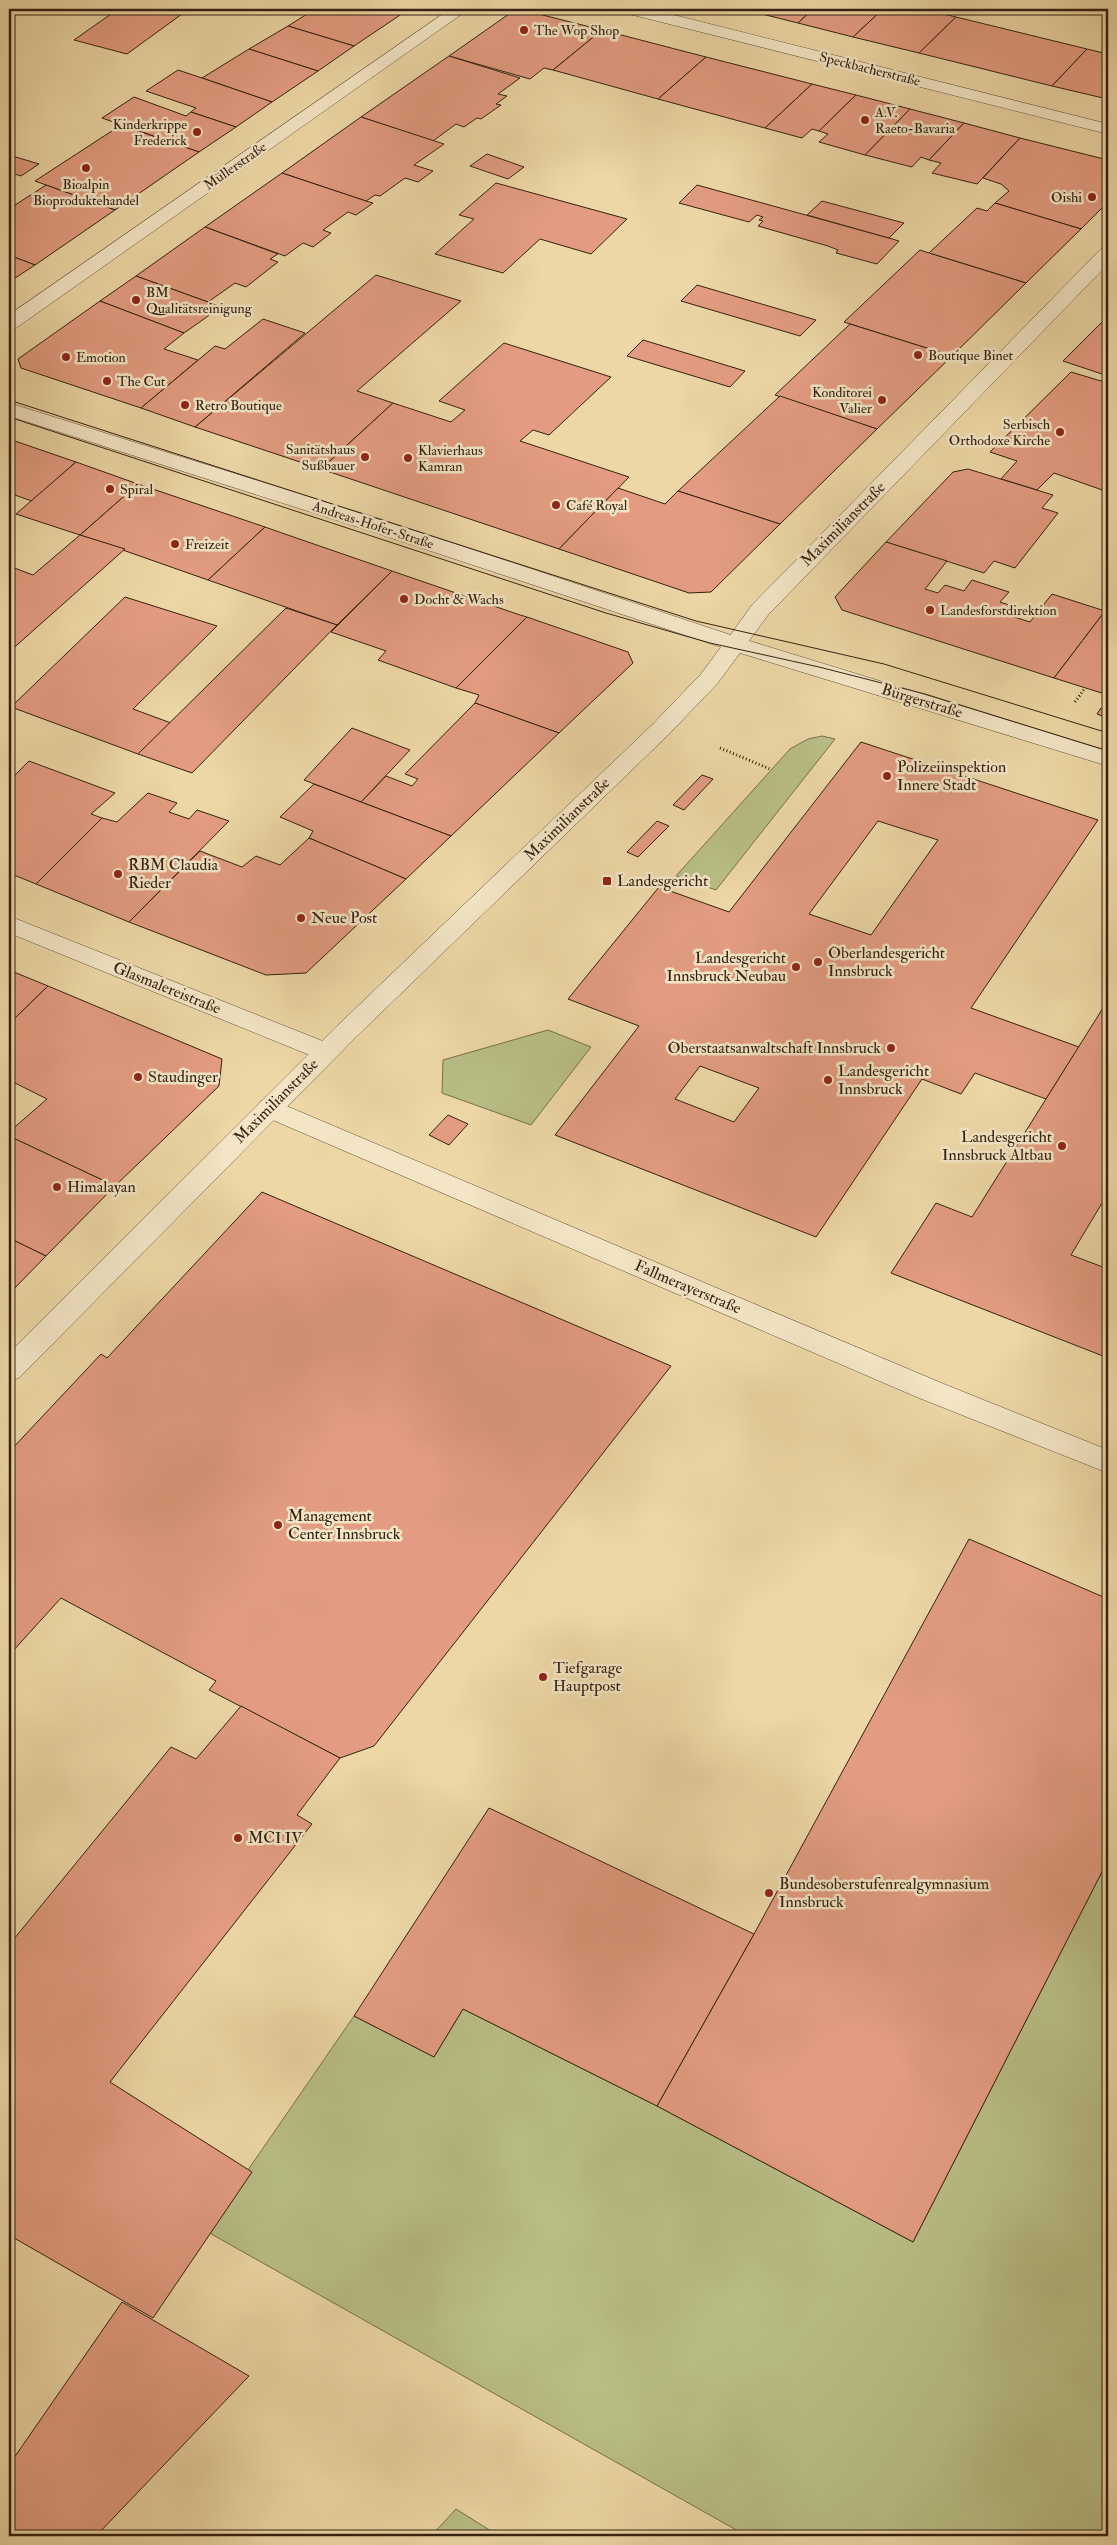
<svg xmlns="http://www.w3.org/2000/svg" width="1117" height="2545" font-family="'IM FELL Double Pica',serif">
  <style>
    .green { fill: #b9be86; stroke: #766f4c }
    .building { fill: #e39c81; stroke: #342011; fill-rule: evenodd }
    .lines { fill: none; stroke-linecap: round; stroke-linejoin: round }
    .minor-casing { stroke: #624e36; stroke-width: 1 }
    .tertiary-casing { stroke: #624e36; stroke-width: 1 }
    .path { stroke: #342011; stroke-width: 3; stroke-dasharray: 1 2.5; stroke-linecap: butt }
    .minor { fill: #f3e5c5; fill-rule: evenodd }
    .tertiary { fill: #f3e5c5; fill-rule: evenodd }
    .tram { stroke: #342011; stroke-width: 1 }
    .poi-dot { fill: #8f2418; stroke: #f3e5c5; stroke-width: 2 }
    .labels { text-anchor: middle; dominant-baseline: central; stroke-width: 5; stroke-linejoin: round; paint-order: stroke }
    .far-poi-label { font-size: 14px; fill: #342011; stroke: #f3e5c5; text-anchor: start }
    .far-street-label { font-size: 14px; fill: #342011; stroke: #f3e5c5 }
    .street-label { font-size: 16px; fill: #342011; stroke: #f3e5c5 }
    .poi-label { font-size: 16px; fill: #342011; stroke: #f3e5c5; text-anchor: start }
  </style>
  <rect width="100%" height="100%" fill="#edd7a6"/>
  <filter id="stains"><feTurbulence type="fractalNoise" baseFrequency=".004" numOctaves="4"/><feColorMatrix values="0 0 0 0 .2 0 0 0 0 .09 0 0 0 0 .02 0 0 0 .5 -.17"/></filter>
  <radialGradient id="worn" r=".72"><stop offset=".6" stop-color="#630" stop-opacity="0"/><stop offset="1" stop-color="#630" stop-opacity=".3"/></radialGradient>
  <g class="green">
    <polygon points="822,736 835,739 716,890 676,876 790,749 808,739"/>
    <polygon points="548,1030 591,1047 531,1125 442,1093 443,1060"/>
    <polygon points="1108,1860 1108,2536 747,2536 206,2231 354,2016 434,2057 463,2009 657,2106 913,2242"/>
    <polygon points="456,2509 499,2536 431,2536"/>
  </g>
  <g class="building">
    <polygon points="118,9 160,9 182,14 127,54 74,40"/>
    <polygon points="315,9 409,9 354,46 288,26"/>
    <polygon points="516,9 519,9 602,30 553,70 544,68 530,79 449,56"/>
    <polygon points="742,9 813,9 798,23"/>
    <polygon points="813,9 883,9 853,37 798,23"/>
    <polygon points="883,9 923,9 956,17 919,53 853,37"/>
    <polygon points="956,17 1087,49 1052,86 919,53"/>
    <polygon points="288,26 354,46 318,71 249,49"/>
    <polygon points="602,30 706,57 658,99 553,70"/>
    <polygon points="249,49 318,71 272,102 202,78"/>
    <polygon points="1087,49 1108,54 1108,92 1103,98 1052,86"/>
    <polygon points="449,56 520,78 498,94 507,96 496,104 501,105 481,119 477,118 464,127 456,124 433,141 361,117"/>
    <polygon points="706,57 812,84 765,128 658,99"/>
    <polygon points="178,70 202,78 272,102 236,127 191,112 196,108 146,91"/>
    <polygon points="812,84 856,95 819,131 812,129 802,138 765,128"/>
    <polygon points="856,95 910,109 865,155 819,142 828,134 819,131"/>
    <polygon points="134,97 186,116 191,112 236,127 199,152 102,118"/>
    <polygon points="910,109 964,123 929,160 921,157 912,167 865,155"/>
    <polygon points="361,117 444,144 414,165 433,171 418,182 405,178 380,196 375,195 366,201 282,173"/>
    <polygon points="964,123 1020,138 977,184 932,173 941,163 929,160"/>
    <polygon points="121,125 199,152 115,210 35,181"/>
    <polygon points="1020,138 1108,160 1108,202 1081,229 995,203 1009,191 1001,184 983,178"/>
    <polygon points="487,154 524,167 508,179 470,166"/>
    <polygon points="9,155 39,164 21,176 9,172"/>
    <polygon points="282,173 366,201 373,203 356,215 348,212 323,230 331,233 313,247 303,243 285,256 205,227"/>
    <polygon points="496,183 627,219 591,254 540,239 503,273 435,254 474,219 459,215"/>
    <polygon points="46,185 115,210 35,265 9,255 9,209"/>
    <polygon points="697,185 889,238 899,241 877,264 836,253 838,250 828,246 758,226 763,221 759,220 763,217 757,215 749,222 679,203"/>
    <polygon points="822,201 904,223 889,238 807,215"/>
    <polygon points="995,203 1081,229 1026,283 929,253 977,208 987,211"/>
    <polygon points="205,227 278,254 270,259 278,262 246,287 235,283 208,302 136,276"/>
    <polygon points="920,250 929,253 1026,283 952,356 844,322"/>
    <polygon points="9,255 35,265 9,282"/>
    <polygon points="376,275 461,301 357,391 393,403 321,469 195,427"/>
    <polygon points="136,276 208,302 221,307 184,333 100,301"/>
    <polygon points="697,285 816,320 800,336 681,301"/>
    <polygon points="100,301 184,333 164,349 198,360 141,408 21,368 18,359"/>
    <polygon points="1108,316 1108,376 1063,361"/>
    <polygon points="263,319 305,333 195,427 141,408 215,346 225,349"/>
    <polygon points="850,324 952,356 877,429 775,395"/>
    <polygon points="643,340 745,371 730,387 627,356"/>
    <polygon points="504,343 611,377 549,435 533,430 520,441 629,477 559,549 321,469 393,403 451,422 465,410 439,401"/>
    <polygon points="1071,372 1101,381 1108,376 1108,492 1054,473 1037,490 1001,479 1017,461 990,452"/>
    <polygon points="780,396 877,429 780,524 678,491"/>
    <polygon points="9,439 76,462 32,501 9,493"/>
    <polygon points="76,462 138,484 80,535 16,514"/>
    <polygon points="968,469 1053,495 1042,508 1058,513 1015,568 994,561 984,573 886,542 953,472"/>
    <polygon points="138,484 265,527 208,580 80,535"/>
    <polygon points="618,488 665,504 678,491 780,524 711,592 689,593 559,549"/>
    <polygon points="265,527 282,533 392,571 337,625 208,580"/>
    <polygon points="80,535 125,549 9,652 9,566 33,575"/>
    <polygon points="886,542 947,561 925,589 938,593 945,585 964,591 972,580 1009,592 1000,602 1018,608 1011,616 1030,622 1052,594 1105,611 1054,678 842,610 835,597"/>
    <polygon points="392,571 517,614 527,617 456,688 378,660 386,651 331,632"/>
    <polygon points="125,597 217,626 133,709 171,723 138,754 11,707"/>
    <polygon points="286,608 337,625 192,773 138,754"/>
    <polygon points="1105,611 1108,612 1108,695 1054,678"/>
    <polygon points="527,617 628,652 633,663 559,733 475,703 479,695 456,688"/>
    <polygon points="475,703 559,733 451,836 361,802 386,776 412,786 418,779 405,774"/>
    <polygon points="1101,708 1108,711 1108,718 1097,714"/>
    <polygon points="352,728 410,750 361,802 304,780"/>
    <path d="M861 742 1098 820 971 1008 1079 1047 1046 1099 975 1073 961 1094 922 1079 816 1237 555 1135 639 1026 568 999 659 887 729 912ZM878 821 938 840 871 935 809 914ZM700 1066 759 1088 734 1122 675 1099Z"/>
    <polygon points="29,761 115,793 91,814 102,818 36,884 9,873 9,781"/>
    <polygon points="702,775 713,779 684,810 673,805"/>
    <polygon points="314,784 361,802 451,836 406,879 309,838 313,831 280,817"/>
    <polygon points="148,793 177,803 169,812 189,819 197,810 229,821 129,922 36,884 102,818 117,822"/>
    <polygon points="657,821 669,826 638,857 627,852"/>
    <polygon points="309,838 406,879 306,973 266,975 129,922 200,851 242,867 256,856 280,865"/>
    <polygon points="9,970 48,986 9,1024"/>
    <polygon points="48,986 222,1059 219,1086 115,1186 9,1136 9,1132 47,1099 9,1080 9,1024"/>
    <polygon points="1108,1000 1108,1193 1071,1255 1108,1269 1108,1358 891,1273 936,1203 972,1217"/>
    <polygon points="448,1115 468,1124 449,1145 429,1135"/>
    <polygon points="9,1136 115,1186 46,1256 9,1238"/>
    <polygon points="262,1192 671,1366 374,1746 340,1758 209,1690 216,1681 61,1598 12,1652 9,1650 9,1452 101,1354 107,1358"/>
    <polygon points="9,1238 46,1256 9,1294"/>
    <polygon points="969,1539 1108,1599 1108,1860 913,2242 657,2106 754,1934"/>
    <polygon points="241,1706 340,1758 297,1815 312,1824 110,2082 252,2172 153,2318 9,2235 9,1945 171,1747 196,1759"/>
    <polygon points="489,1808 754,1934 657,2106 463,2009 434,2057 354,2016"/>
    <polygon points="122,2302 249,2376 96,2536 9,2536 9,2465"/>
  </g>
  <g class="lines">
    <defs>
      <g id="minor">
        <polygon points="450,9 469,9 16,328 9,330 9,315"/>
        <polygon points="623,9 650,9 1108,124 1108,134 625,13"/>
        <polygon points="1108,247 1108,264 768,615 743,649 735,651 727,649 724,644 752,605 1101,249"/>
        <polygon points="9,916 335,1046 339,1052 335,1058 326,1061 317,1058 9,933"/>
        <polygon points="270,1099 939,1382 1108,1450 1108,1473 919,1398 261,1115 257,1108 261,1101"/>
      </g>
      <polygon id="tertiary" points="9,403 377,518 743,639 1108,751 1108,766 740,653 717,684 669,734 355,1038 19,1378 9,1381 9,1353 337,1026 653,724 701,674 721,647 361,528 9,416"/>
    </defs>
    <use href="#minor" class="minor-casing"/>
    <use href="#tertiary" class="tertiary-casing"/>
    <g class="path">
      <polyline points="1075,702 1085,688"/>
      <polyline points="720,748 770,769"/>
    </g>
    <use href="#minor" class="minor"/>
    <use href="#tertiary" class="tertiary"/>
    <g class="tram">
      <polyline points="9,400 696,621 884,664 1108,733"/>
      <polyline points="9,417 606,613 710,643 819,667 925,694 1108,751"/>
    </g>
  </g>
  <g class="poi-dot">
    <circle cx="524" cy="30" r="5"/>
    <circle cx="865" cy="120" r="5"/>
    <circle cx="197" cy="132" r="5"/>
    <circle cx="86" cy="168" r="5"/>
    <circle cx="1092" cy="197" r="5"/>
    <circle cx="136" cy="300" r="5"/>
    <circle cx="918" cy="355" r="5"/>
    <circle cx="66" cy="357" r="5"/>
    <circle cx="107" cy="381" r="5"/>
    <circle cx="882" cy="400" r="5"/>
    <circle cx="185" cy="405" r="5"/>
    <circle cx="1060" cy="432" r="5"/>
    <circle cx="365" cy="457" r="5"/>
    <circle cx="408" cy="458" r="5"/>
    <circle cx="110" cy="489" r="5"/>
    <circle cx="556" cy="505" r="5"/>
    <circle cx="175" cy="544" r="5"/>
    <circle cx="404" cy="599" r="5"/>
    <circle cx="930" cy="610" r="5"/>
    <circle cx="887" cy="776" r="5"/>
    <circle cx="118" cy="874" r="5"/>
    <rect x="602" y="876" width="10" height="10" rx="2.5"/>
    <circle cx="301" cy="918" r="5"/>
    <circle cx="818" cy="962" r="5"/>
    <circle cx="796" cy="967" r="5"/>
    <circle cx="891" cy="1048" r="5"/>
    <circle cx="138" cy="1077" r="5"/>
    <circle cx="828" cy="1080" r="5"/>
    <circle cx="1062" cy="1146" r="5"/>
    <circle cx="57" cy="1187" r="5"/>
    <circle cx="278" cy="1525" r="5"/>
    <circle cx="543" cy="1677" r="5"/>
    <circle cx="238" cy="1838" r="5"/>
    <circle cx="769" cy="1893" r="5"/>
  </g>
  <g class="labels">
    <g class="far-poi-label">
      <text x="534" y="30">The Wop Shop</text>
      <text x="875" y="112">A.V.<tspan x="875" dy="16">Raeto-Bavaria</tspan></text>
      <text x="187" y="124" text-anchor="end">Kinderkrippe<tspan x="187" dy="16">Frederick</tspan></text>
      <text x="86" y="184" text-anchor="middle">Bioalpin<tspan x="86" dy="16">Bioproduktehandel</tspan></text>
      <text x="1082" y="197" text-anchor="end">Oishi</text>
      <text x="146" y="292">BM<tspan x="146" dy="16">Qualitätsreinigung</tspan></text>
      <text x="928" y="355">Boutique Binet</text>
      <text x="76" y="357">Emotion</text>
      <text x="117" y="381">The Cut</text>
      <text x="872" y="392" text-anchor="end">Konditorei<tspan x="872" dy="16">Valier</tspan></text>
      <text x="195" y="405">Retro Boutique</text>
      <text x="1050" y="424" text-anchor="end">Serbisch<tspan x="1050" dy="16">Orthodoxe Kirche</tspan></text>
      <text x="355" y="449" text-anchor="end">Sanitätshaus<tspan x="355" dy="16">Sußbauer</tspan></text>
      <text x="418" y="450">Klavierhaus<tspan x="418" dy="16">Kamran</tspan></text>
      <text x="120" y="489">Spiral</text>
      <text x="566" y="505">Café Royal</text>
      <text x="185" y="544">Freizeit</text>
      <text x="414" y="599">Docht &amp; Wachs</text>
      <text x="940" y="610">Landesforstdirektion</text>
    </g>
    <g class="far-street-label">
      <text transform="translate(870 69) rotate(14)">Speckbacherstraße</text>
      <text transform="translate(235 166) rotate(-35)">Müllerstraße</text>
      <text transform="translate(373 525) rotate(18)">Andreas-Hofer-Straße</text>
    </g>
    <g class="street-label">
      <text transform="translate(843 524) rotate(-45)">Maximilianstraße</text>
      <text transform="translate(922 701) rotate(17)">Bürgerstraße</text>
      <text transform="translate(567 819) rotate(-44)">Maximilianstraße</text>
      <text transform="translate(167 988) rotate(22)">Glasmalereistraße</text>
      <text transform="translate(276 1101) rotate(-45)">Maximilianstraße</text>
      <text transform="translate(688 1287) rotate(23)">Fallmerayerstraße</text>
    </g>
    <g class="poi-label">
      <text x="897" y="767">Polizeiinspektion<tspan x="897" dy="18">Innere Stadt</tspan></text>
      <text x="128" y="865">RBM Claudia<tspan x="128" dy="18">Rieder</tspan></text>
      <text x="617" y="881">Landesgericht</text>
      <text x="311" y="918">Neue Post</text>
      <text x="828" y="953">Oberlandesgericht<tspan x="828" dy="18">Innsbruck</tspan></text>
      <text x="786" y="958" text-anchor="end">Landesgericht<tspan x="786" dy="18">Innsbruck Neubau</tspan></text>
      <text x="881" y="1048" text-anchor="end">Oberstaatsanwaltschaft Innsbruck</text>
      <text x="838" y="1071">Landesgericht<tspan x="838" dy="18">Innsbruck</tspan></text>
      <text x="148" y="1077">Staudinger</text>
      <text x="1052" y="1137" text-anchor="end">Landesgericht<tspan x="1052" dy="18">Innsbruck Altbau</tspan></text>
      <text x="67" y="1187">Himalayan</text>
      <text x="288" y="1516">Management<tspan x="288" dy="18">Center Innsbruck</tspan></text>
      <text x="553" y="1668">Tiefgarage<tspan x="553" dy="18">Hauptpost</tspan></text>
      <text x="248" y="1838">MCI IV</text>
      <text x="779" y="1884">Bundesoberstufenrealgymnasium<tspan x="779" dy="18">Innsbruck</tspan></text>
    </g>
  </g>
  <rect width="1117" height="2545" fill="none" stroke="#edd7a6" stroke-width="30"/>
  <rect x="10" y="10" width="1097" height="2525" fill="none" stroke="#342011" stroke-width="2.5"/>
  <rect x="15" y="15" width="1087" height="2515" fill="none" stroke="#342011"/>
  <rect width="100%" height="100%" filter="url(#stains)"/>
  <rect width="100%" height="100%" fill="url(#worn)"/>
</svg>
